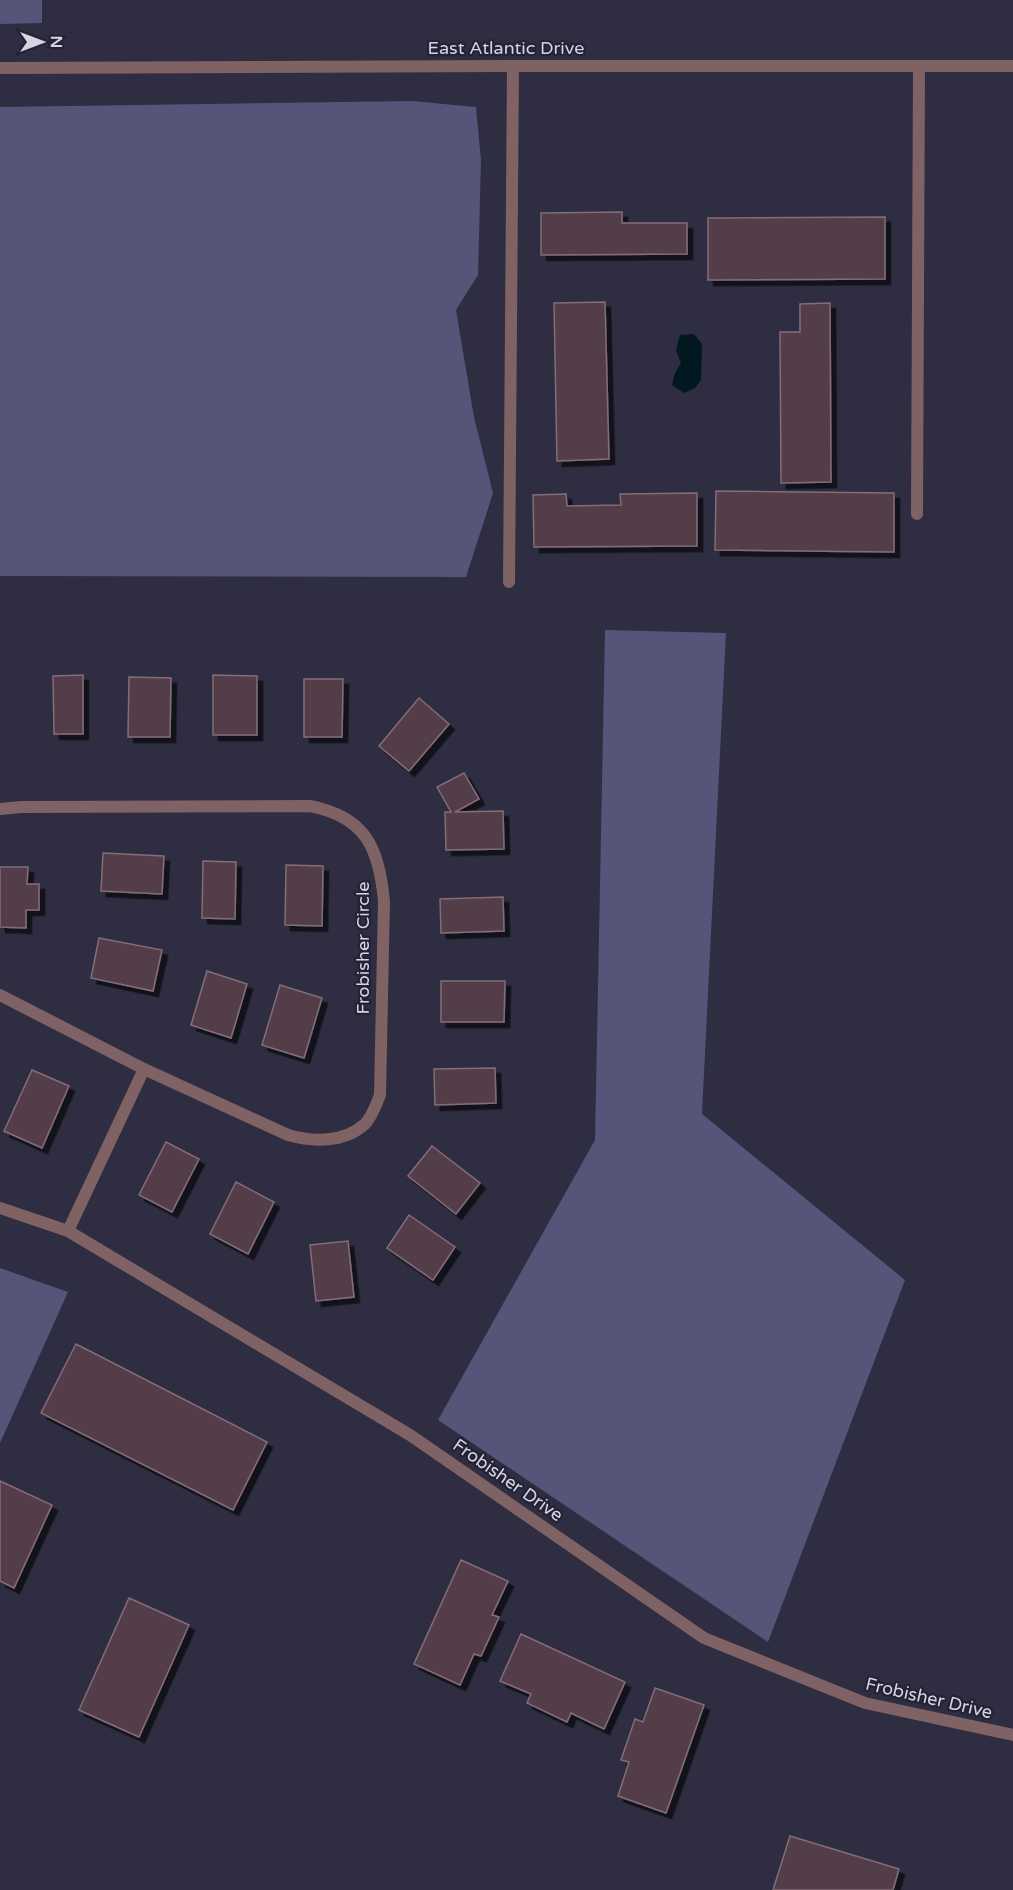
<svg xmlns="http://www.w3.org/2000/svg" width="1013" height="1890" font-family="'Varela Round',sans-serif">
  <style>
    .green { fill: #555479 }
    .water { fill: #02181f }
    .building { fill: #533d49; stroke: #846c79; stroke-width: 1.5; filter: url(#shadow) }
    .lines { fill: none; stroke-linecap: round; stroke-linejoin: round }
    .lane { stroke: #7f6263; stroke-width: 12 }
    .street { stroke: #7f6263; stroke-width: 12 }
    .labels { text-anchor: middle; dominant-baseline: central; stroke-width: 4.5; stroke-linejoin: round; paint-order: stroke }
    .street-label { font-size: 18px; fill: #d5d5e2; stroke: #242336 }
  </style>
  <defs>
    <filter id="shadow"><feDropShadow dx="5.5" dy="5.5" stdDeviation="0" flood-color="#0009"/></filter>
  </defs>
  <rect width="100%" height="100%" fill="#2e2d41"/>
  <g class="green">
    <polygon points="0,0 42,0 42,23 0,24"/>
    <polygon points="412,101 476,107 481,160 478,275 456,310 474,417 493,493 466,577 0,576 0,107"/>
    <polygon points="605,630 726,633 702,1114 905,1280 768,1642 438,1420 595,1140"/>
    <polygon points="0,1268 68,1292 0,1443"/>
  </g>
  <polygon class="water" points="694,334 702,344 701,380 695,388 684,393 672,385 675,373 681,363 676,350 680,335"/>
  <g class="building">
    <polygon points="622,212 622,223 687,223 687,254 541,255 541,213"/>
    <polygon points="885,217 885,279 708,280 708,218"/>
    <polygon points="605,302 609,459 557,461 554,303"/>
    <polygon points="830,303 831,482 781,483 780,332 800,332 800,304"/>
    <polygon points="716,491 894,493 894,552 715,550"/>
    <polygon points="697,493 697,546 534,547 533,495 566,494 567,506 621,505 620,494"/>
    <polygon points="83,675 83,734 54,734 53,676"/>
    <polygon points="213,675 257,676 257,735 213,735"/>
    <polygon points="129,677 171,678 170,737 128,737"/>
    <polygon points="304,679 343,679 342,737 304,737"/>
    <polygon points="419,698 449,724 409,771 379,746"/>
    <polygon points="464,773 479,799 455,812 503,811 504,849 446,850 445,812 451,812 437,787"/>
    <polygon points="103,853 164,856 162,894 101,891"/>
    <polygon points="203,861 236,862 235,919 202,918"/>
    <polygon points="286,865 323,866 322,926 285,925"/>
    <polygon points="0,867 28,867 27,884 39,884 39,910 26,910 26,928 0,927"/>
    <polygon points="503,897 504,931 441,933 440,899"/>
    <polygon points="99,938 162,950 153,991 91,978"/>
    <polygon points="207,971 247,984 231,1038 191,1025"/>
    <polygon points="441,981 505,981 504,1022 441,1022"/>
    <polygon points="280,985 322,998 304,1058 262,1045"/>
    <polygon points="495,1068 496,1103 435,1105 434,1069"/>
    <polygon points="32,1070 69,1086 42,1148 4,1131"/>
    <polygon points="166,1142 199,1159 172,1212 139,1195"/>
    <polygon points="432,1146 480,1183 456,1214 408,1176"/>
    <polygon points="236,1182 274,1202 248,1254 210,1234"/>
    <polygon points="409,1215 455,1247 433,1280 387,1248"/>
    <polygon points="348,1241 354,1297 316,1301 310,1245"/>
    <polygon points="76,1344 267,1442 233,1510 41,1413"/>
    <polygon points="0,1481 52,1505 14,1588 0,1581"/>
    <polygon points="461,1560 508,1581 492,1615 499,1617 481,1656 474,1654 460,1685 414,1664"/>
    <polygon points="129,1598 189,1625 139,1737 79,1710"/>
    <polygon points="521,1634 625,1682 604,1729 571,1713 567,1722 527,1703 531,1694 500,1681"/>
    <polygon points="655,1688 704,1705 666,1813 618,1796 629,1762 621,1760 635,1719 643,1722"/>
    <polygon points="790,1836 899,1869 893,1890 773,1890"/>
  </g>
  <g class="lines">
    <g class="lane">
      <polyline points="917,514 919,67"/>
      <polyline points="509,582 513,66"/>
    </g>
    <g class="street">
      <polyline points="0,68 513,66 1013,66"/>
      <path d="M0 809 21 807 310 806C366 817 379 848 384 901L380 1095C376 1105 372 1117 365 1124 344 1143 313 1142 288 1135L144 1069 0 995"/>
      <polyline points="0,1208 68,1231 410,1435 704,1638 865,1703 1013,1735"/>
      <polyline points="68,1231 144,1069"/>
    </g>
  </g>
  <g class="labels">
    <g class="street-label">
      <text x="506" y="48">East Atlantic Drive</text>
      <text transform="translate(363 948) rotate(-90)">Frobisher Circle</text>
      <text transform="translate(508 1480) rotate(35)">Frobisher Drive</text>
      <text transform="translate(929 1698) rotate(13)">Frobisher Drive</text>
    </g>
  </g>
  <g transform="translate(42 42) rotate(90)" stroke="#242336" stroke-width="4.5" paint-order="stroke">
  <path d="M0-4.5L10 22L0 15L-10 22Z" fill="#d5d5e2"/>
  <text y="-9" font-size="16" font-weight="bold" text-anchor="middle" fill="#d5d5e2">N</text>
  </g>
</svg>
